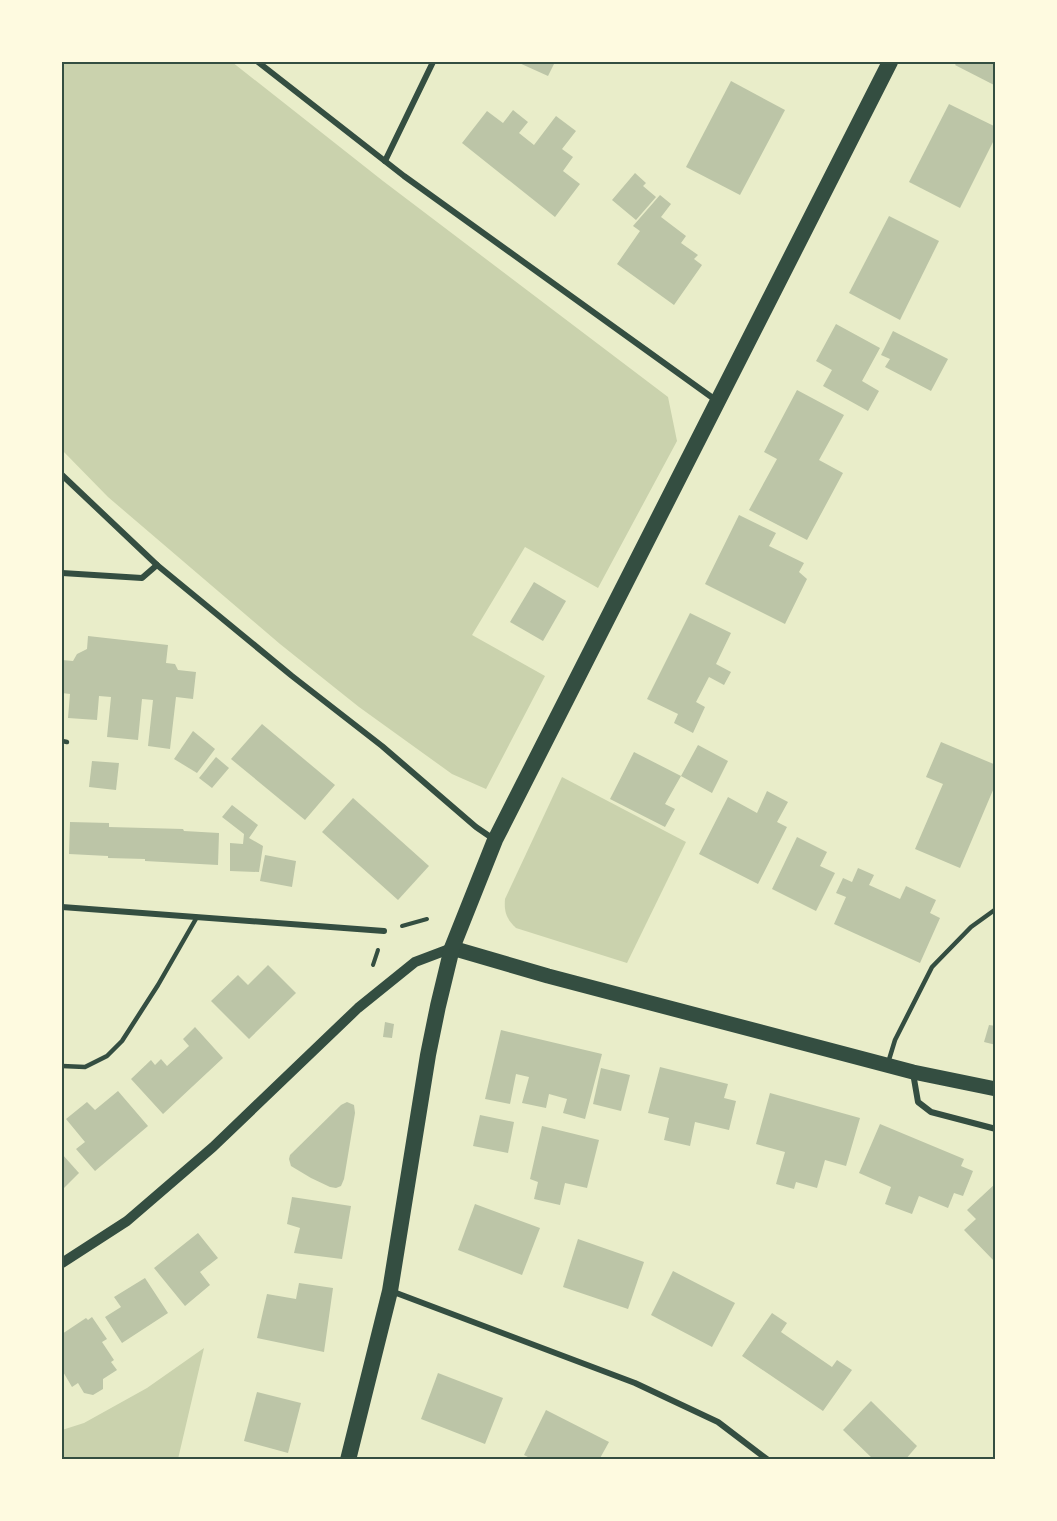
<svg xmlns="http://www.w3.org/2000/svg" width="1057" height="1521" font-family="'Open Sans',sans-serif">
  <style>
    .green { fill: #cad2ad }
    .building { fill: #bcc5a7 }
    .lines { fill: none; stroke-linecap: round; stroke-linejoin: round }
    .path { stroke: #344e41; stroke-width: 4 }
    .service { stroke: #344e41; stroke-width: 4.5 }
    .minor { stroke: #344e41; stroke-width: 6 }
    .tertiary { stroke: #344e41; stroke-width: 10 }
    .primary { stroke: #344e41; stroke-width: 15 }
    .trunk { stroke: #344e41; stroke-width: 16 }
    .neatline { fill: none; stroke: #344e41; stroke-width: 2 }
  </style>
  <rect width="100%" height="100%" fill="#e9edc9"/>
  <g class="green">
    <polygon points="62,62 232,62 383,181 668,397 677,441 598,588 525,547 472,635 545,676 486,789 452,774 359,707 280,644 108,497 62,450"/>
    <path d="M562 777 686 842 627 963 516 928C506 919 504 911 505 899Z"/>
    <polygon points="204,1348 178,1459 62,1459 62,1430 84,1423 147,1388"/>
  </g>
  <g class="building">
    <polygon points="517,62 555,62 548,76"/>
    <polygon points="957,62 996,62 996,86 955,65"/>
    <polygon points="731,81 785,110 740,195 686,167"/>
    <polygon points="949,104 996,127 996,136 960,208 909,182"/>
    <polygon points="513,110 528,122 519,133 534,145 556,116 576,131 562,149 573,157 563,171 580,184 555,217 462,143 487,111 503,123"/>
    <polygon points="635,173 646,183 643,186 656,197 636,220 612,200"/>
    <polygon points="660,195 671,204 661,217 686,236 681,243 698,255 694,259 702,265 674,305 617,264 640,231 633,226"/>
    <polygon points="889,216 939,241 900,320 849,293"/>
    <polygon points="836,324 880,348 862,381 879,391 868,411 823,386 832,370 816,361"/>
    <polygon points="893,331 948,359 931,391 885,367 890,359 881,355"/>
    <polygon points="797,390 844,415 819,460 843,473 807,540 749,510 777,459 764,452"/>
    <polygon points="739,515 776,533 769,546 804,563 799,572 807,579 785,624 705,584"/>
    <polygon points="534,582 566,601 543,641 510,622"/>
    <polygon points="690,613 731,633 716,664 731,672 724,685 709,677 696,702 705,707 693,733 674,723 678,714 647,699"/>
    <polygon points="88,636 168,645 166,663 175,664 178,670 196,672 193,699 176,697 170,749 148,746 153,700 142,699 138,740 107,737 111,697 99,696 97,720 68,718 70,694 62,693 62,660 73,661 77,654 87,649"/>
    <polygon points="262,724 335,785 305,820 231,759"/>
    <polygon points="193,731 215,749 197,773 174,759"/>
    <polygon points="941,742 996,765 996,783 960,868 915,849 943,784 926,777"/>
    <polygon points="698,745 728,761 712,793 681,776 665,804 675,809 665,827 610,799 634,752 681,776"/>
    <polygon points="216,757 229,768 212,788 199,778"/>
    <polygon points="92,761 119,763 116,790 89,787"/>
    <polygon points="767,791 788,802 777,822 787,827 758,884 699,854 728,797 757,813"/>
    <polygon points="353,798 429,866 398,900 322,832"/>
    <polygon points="232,805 258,825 249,838 263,846 259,872 230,871 230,843 243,844 244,834 222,817"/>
    <polygon points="70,822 109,823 109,827 183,829 184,831 219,833 218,865 145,861 145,859 108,858 108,856 69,854"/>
    <polygon points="797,837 827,852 820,866 835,873 816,911 772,889"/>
    <polygon points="265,855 296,861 292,887 260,881"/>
    <polygon points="858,868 874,875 869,885 900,899 906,886 936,900 930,913 940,918 920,963 834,924 846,897 836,893 843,878 852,882"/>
    <polygon points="268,965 296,993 249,1039 211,1001 238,975 248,985"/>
    <polygon points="385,1022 394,1024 392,1038 383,1037"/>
    <polygon points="989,1025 996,1026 996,1045 984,1042"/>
    <polygon points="195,1027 223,1058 163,1114 131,1079 151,1060 155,1065 161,1059 167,1066 189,1046 183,1039"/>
    <polygon points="501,1030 602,1054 585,1119 563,1113 567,1099 549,1094 546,1108 522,1103 529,1077 516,1074 510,1104 485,1099"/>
    <polygon points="660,1067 728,1084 724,1098 736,1101 729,1130 695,1122 690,1146 664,1140 669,1118 648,1113"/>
    <polygon points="601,1068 630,1075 621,1111 593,1104"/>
    <polygon points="118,1091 148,1126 95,1171 76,1149 85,1142 66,1119 87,1102 95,1110"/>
    <polygon points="770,1093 860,1118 846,1166 825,1160 817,1188 796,1182 794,1189 776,1184 785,1152 756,1144"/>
    <polygon points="347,1102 354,1105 355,1113 344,1179 341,1186 336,1188 330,1187 311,1178 291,1166 289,1159 290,1155 341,1105"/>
    <polygon points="480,1115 514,1122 508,1153 473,1146"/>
    <polygon points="880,1124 964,1159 961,1166 973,1171 963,1196 954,1193 948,1208 919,1196 912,1214 885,1204 891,1187 859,1173"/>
    <polygon points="542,1126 599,1140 587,1188 565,1183 560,1205 534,1199 538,1182 530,1179"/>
    <polygon points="62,1154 79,1173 62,1190"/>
    <polygon points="996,1183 996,1263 964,1230 976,1219 967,1210"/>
    <polygon points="292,1197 351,1206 342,1259 294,1253 300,1228 287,1224"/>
    <polygon points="475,1204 540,1228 522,1275 458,1250"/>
    <polygon points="198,1233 218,1258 200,1272 210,1285 185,1306 154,1268"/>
    <polygon points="578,1239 644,1262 628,1309 563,1287"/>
    <polygon points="673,1271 735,1303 712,1347 651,1315"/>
    <polygon points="145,1278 168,1313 122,1343 105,1317 121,1307 114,1297"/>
    <polygon points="299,1283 333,1288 324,1352 257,1338 267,1294 296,1299"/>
    <polygon points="772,1313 787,1323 781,1332 832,1367 837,1360 852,1370 823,1411 742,1356"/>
    <polygon points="92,1317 107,1339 102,1342 114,1360 111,1362 117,1370 103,1379 103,1389 93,1395 84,1393 78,1383 72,1387 62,1370 62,1334 86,1318 88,1320"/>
    <polygon points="438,1373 503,1398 485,1444 421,1419"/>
    <polygon points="257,1392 301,1403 288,1453 244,1441"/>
    <polygon points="871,1401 917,1446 905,1460 874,1460 843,1430"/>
    <polygon points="546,1410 609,1442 599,1460 534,1460 524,1455"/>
  </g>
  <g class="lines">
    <g class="path">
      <polyline points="402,926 427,919"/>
      <polyline points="373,965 378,950"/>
    </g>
    <g class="service">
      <polyline points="62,741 67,742"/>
      <polyline points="888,1063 895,1040 932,967 971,927 996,909"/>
      <polyline points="62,1066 85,1067 107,1056 122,1041 158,985 197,917"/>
    </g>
    <g class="minor">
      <polyline points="258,62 404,176 717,401"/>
      <polyline points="385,161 433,62"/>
      <polyline points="62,475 157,565 292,676 382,746 476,827 495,840"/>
      <polyline points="62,573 142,578 157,565"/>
      <polyline points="62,907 384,931"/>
      <polyline points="913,1073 918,1102 931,1112 996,1129"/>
      <polyline points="391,1291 635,1383 718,1422 768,1460"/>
    </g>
    <polyline class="tertiary" points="62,1263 127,1221 213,1147 358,1008 415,962 452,948"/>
    <polyline class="primary" points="452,948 548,976 913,1072 996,1089"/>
    <polyline class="trunk" points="348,1460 390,1291 428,1055 438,1006 452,948 495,840 890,62"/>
  </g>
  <rect width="1057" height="1521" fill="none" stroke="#fefae0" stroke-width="126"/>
  <rect x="63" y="63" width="931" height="1395" class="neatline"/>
</svg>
